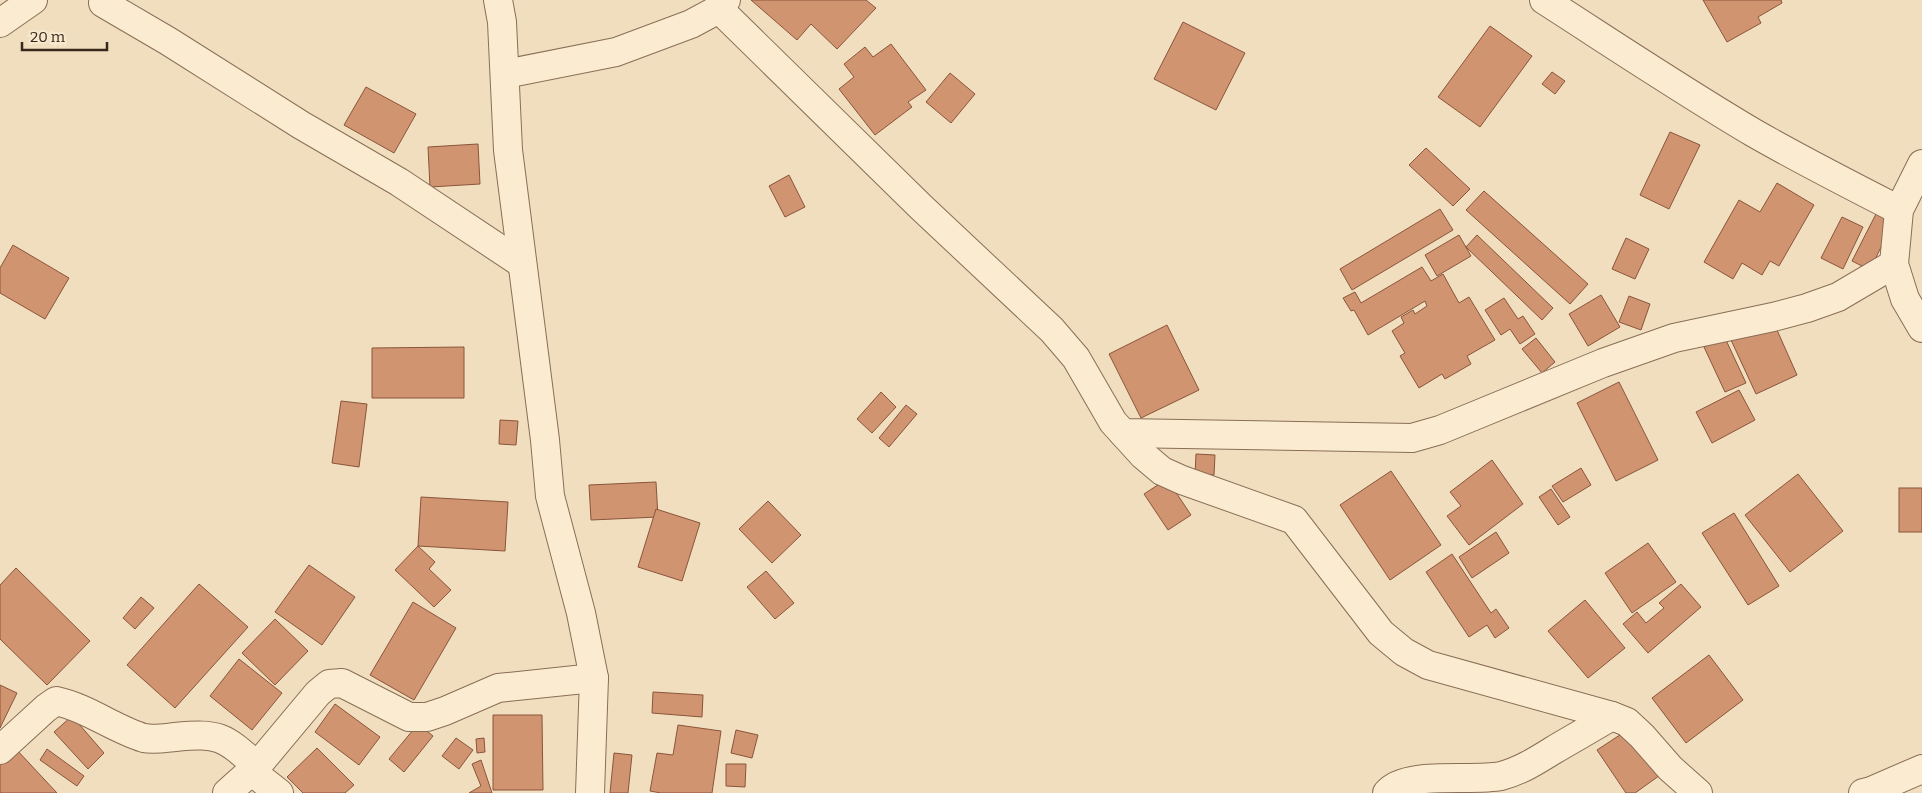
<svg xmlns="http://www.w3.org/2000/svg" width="1922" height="793" font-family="Bitter,serif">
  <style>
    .building { fill: #d19471; stroke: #8a553a }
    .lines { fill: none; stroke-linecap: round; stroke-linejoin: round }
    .minor-casing { stroke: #896e56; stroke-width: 30 }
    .minor { stroke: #fbecd1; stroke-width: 28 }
  </style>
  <rect width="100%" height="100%" fill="#f0debe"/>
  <g class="building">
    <polygon points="751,0 866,0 876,8 837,49 811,24 797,40"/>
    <polygon points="1703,0 1781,0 1782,3 1758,17 1761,23 1727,42"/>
    <polygon points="1183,22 1245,53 1216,110 1154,79"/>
    <polygon points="1490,26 1532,56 1480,127 1438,97"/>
    <polygon points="891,44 926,90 908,102 912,107 875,135 839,89 854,77 844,64 865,47 873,57"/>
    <polygon points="1552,72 1565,81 1555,94 1542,84"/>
    <polygon points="950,73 975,94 951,123 926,102"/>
    <polygon points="366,87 416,114 394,153 344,125"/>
    <polygon points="1670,132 1700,145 1669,209 1640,195"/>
    <polygon points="478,144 480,184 430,187 428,147"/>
    <polygon points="1426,148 1470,189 1453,206 1409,165"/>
    <polygon points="789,175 805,207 785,217 769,186"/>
    <polygon points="1777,183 1814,205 1779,266 1770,261 1762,275 1742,263 1733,279 1704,262 1739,200 1760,212"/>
    <polygon points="1484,191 1588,284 1570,304 1466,210"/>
    <polygon points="1440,209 1453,230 1352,290 1340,269"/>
    <polygon points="1878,210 1895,218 1870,270 1852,261"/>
    <polygon points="1842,217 1863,227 1843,269 1821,258"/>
    <polygon points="1459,235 1471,256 1437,276 1425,255"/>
    <polygon points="1477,235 1553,308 1542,320 1466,247"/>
    <polygon points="1626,238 1649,249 1635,279 1612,269"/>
    <polygon points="13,245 69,278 45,319 0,293 0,268"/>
    <polygon points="1422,267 1431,281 1443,274 1459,303 1469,297 1495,340 1467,356 1471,364 1445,379 1442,374 1419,388 1400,356 1405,353 1392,331 1404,323 1401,317 1413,310 1415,314 1427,306 1425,301 1368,335 1354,310 1351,311 1343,298 1355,292 1361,303"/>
    <polygon points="1601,295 1620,327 1588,346 1569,314"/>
    <polygon points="1629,296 1650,304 1641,330 1619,322"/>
    <polygon points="1504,298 1518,319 1523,316 1535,334 1520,344 1510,329 1501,335 1485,310"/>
    <polygon points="1773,321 1797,375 1756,394 1731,340"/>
    <polygon points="1167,325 1199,390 1141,418 1109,354"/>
    <polygon points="1536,338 1555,362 1542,373 1522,349"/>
    <polygon points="1725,338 1746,383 1725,392 1704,347"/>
    <polygon points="464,347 464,398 372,398 372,348"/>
    <polygon points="1619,382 1658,460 1616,481 1577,403"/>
    <polygon points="1739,390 1755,420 1712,443 1696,412"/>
    <polygon points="881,392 896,407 872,433 857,419"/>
    <polygon points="341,401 367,404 359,467 332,463"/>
    <polygon points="906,405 917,414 889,447 879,438"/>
    <polygon points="500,420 518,421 516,445 499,444"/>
    <polygon points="1196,454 1215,455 1214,475 1195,475"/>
    <polygon points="1492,460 1523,504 1469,545 1447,516 1461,506 1450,492"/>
    <polygon points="1581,468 1591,485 1563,502 1552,486"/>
    <polygon points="1391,471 1441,545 1390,580 1340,505"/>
    <polygon points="1798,474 1843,531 1790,572 1745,515"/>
    <polygon points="1167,479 1191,515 1168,530 1144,494"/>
    <polygon points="656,482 658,517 591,520 589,485"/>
    <rect x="1899" y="488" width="23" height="44"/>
    <polygon points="1551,489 1570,517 1558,525 1539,497"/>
    <polygon points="421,497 508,502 505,551 418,546"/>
    <polygon points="768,501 801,535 772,563 739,529"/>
    <polygon points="656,509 700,523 682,581 638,567"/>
    <polygon points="1734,513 1779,586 1748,605 1702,533"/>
    <polygon points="1496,532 1509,553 1472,578 1459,557"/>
    <polygon points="1648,543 1676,582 1632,613 1605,573"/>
    <polygon points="418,546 435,562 429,569 451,590 434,607 395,570"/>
    <polygon points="1452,554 1491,613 1496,609 1509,628 1495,638 1487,625 1469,637 1426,572"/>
    <polygon points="309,565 355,597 322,645 275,612"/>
    <polygon points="16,568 90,641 47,685 0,639 0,585"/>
    <polygon points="766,571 794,603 775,619 747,587"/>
    <polygon points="199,584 248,627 175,708 127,665"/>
    <polygon points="1681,584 1701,607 1648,653 1623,624 1637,612 1646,623 1664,608 1659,603"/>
    <polygon points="141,597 154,608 135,629 123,618"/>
    <polygon points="1585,600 1625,648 1588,678 1548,631"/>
    <polygon points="413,602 456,628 414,700 370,675"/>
    <polygon points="275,619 308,651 275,685 242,653"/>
    <polygon points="1709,655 1743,700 1686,743 1652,698"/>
    <polygon points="239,659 282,693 252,730 210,696"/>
    <polygon points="0,685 17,693 0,728"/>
    <polygon points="653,692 703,695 702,717 652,713"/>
    <polygon points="335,704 380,737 359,765 315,732"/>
    <polygon points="493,715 542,715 543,790 493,790"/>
    <polygon points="72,716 104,753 88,769 54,732"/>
    <polygon points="418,724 433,736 404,772 389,759"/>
    <polygon points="678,725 721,731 712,793 661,793 650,791 657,753 673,755"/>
    <polygon points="1632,727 1663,773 1635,793 1626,793 1597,750"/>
    <polygon points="736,730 758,735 752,758 731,753"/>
    <polygon points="456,738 473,750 459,769 442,756"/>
    <polygon points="484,738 485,752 477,753 476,739"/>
    <polygon points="317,748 354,785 345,793 303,793 287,777"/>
    <polygon points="16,749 57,793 0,793 0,763"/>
    <polygon points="47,749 84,776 77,786 40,760"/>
    <polygon points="614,753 632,755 628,793 610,793"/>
    <polygon points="481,760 492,793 469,793 481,786 472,764"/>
    <polygon points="726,764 746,764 745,787 726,786"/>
  </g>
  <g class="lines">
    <defs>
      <g id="minor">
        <polyline points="498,0 502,22 508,150 545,440 550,496 581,613 594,678 590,793"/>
        <path d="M1544 0C1614 45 1683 91 1754 133 1801 160 1850 185 1899 210"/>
        <polyline points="103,3 168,41 301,125 399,182 521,263"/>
        <polyline points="719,9 921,207 1052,330 1076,358 1113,422 1123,433 1412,438 1440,430 1603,363 1674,338 1773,317 1807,308 1838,297 1894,264"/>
        <polyline points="0,23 33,0"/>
        <polyline points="505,74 616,52 691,24 719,9 726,0"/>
        <polyline points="1922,164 1899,210 1894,264 1905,299 1922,328"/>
        <polyline points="1123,433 1143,455 1162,471 1182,480 1294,520 1381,633 1404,652 1428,665 1612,716 1627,722 1642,736 1670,768 1698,793"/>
        <path d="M0 750 46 708 56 701C88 708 114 729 144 738 153 740 165 738 175 737 220 733 223 736 257 766"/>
        <polyline points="251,771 279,793"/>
        <polyline points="227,793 257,766 318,693 329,684 342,683 409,717 427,717 445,711 498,688 594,678"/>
        <path d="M1387 793C1406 770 1471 782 1501 776 1520 771 1536 761 1552 751 1572 739 1592 728 1612 716"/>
        <polyline points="1863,793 1871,791 1922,769"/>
      </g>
    </defs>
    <use href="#minor" class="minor-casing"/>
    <use href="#minor" class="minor"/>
  </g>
  <path d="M22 42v8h85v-8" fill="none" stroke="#38271b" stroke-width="2.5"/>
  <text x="30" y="42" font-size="15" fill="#38271b" stroke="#f7e9ce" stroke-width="4" paint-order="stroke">20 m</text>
</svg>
